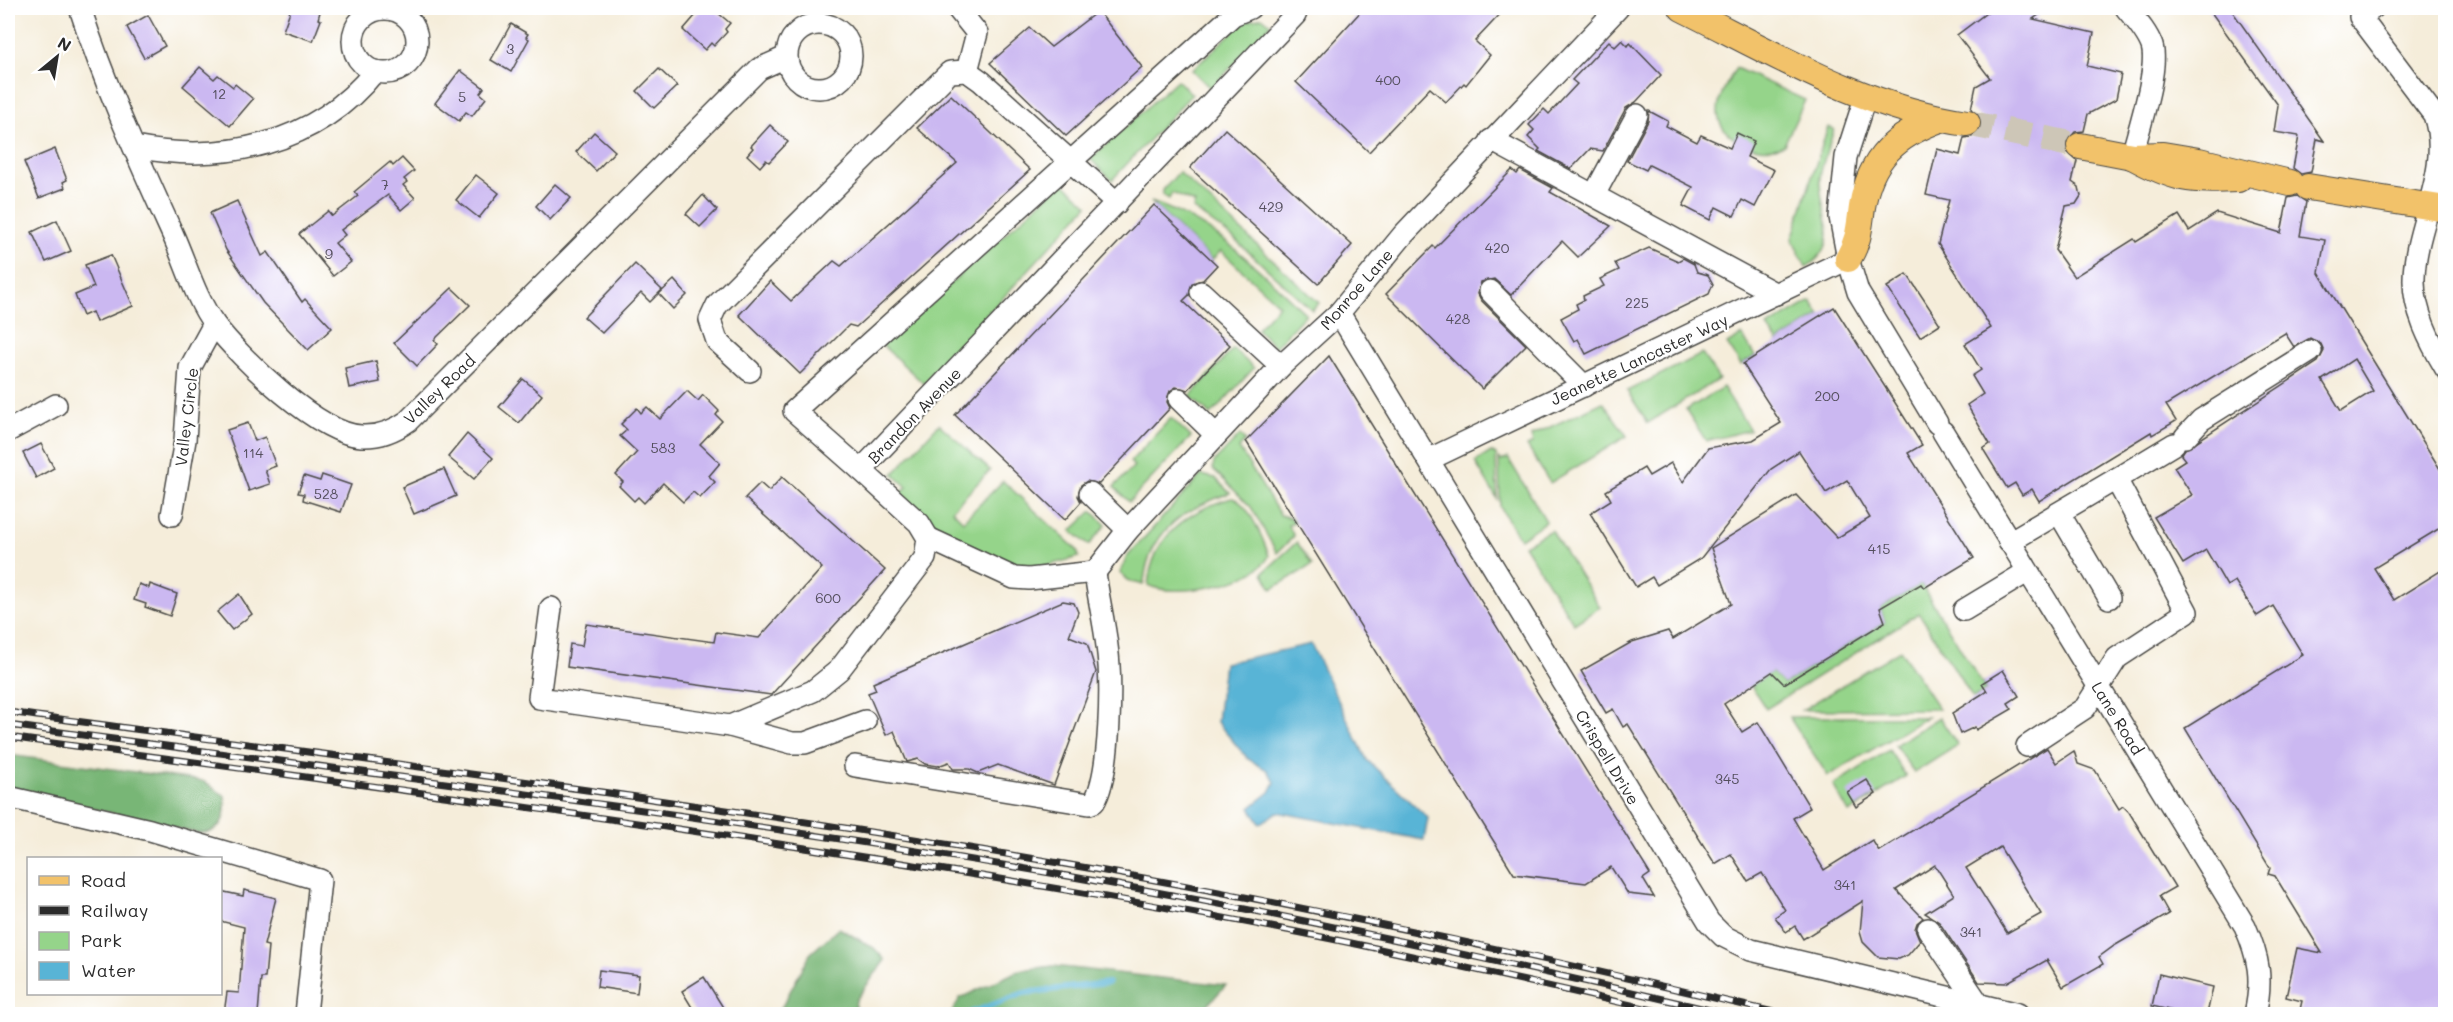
<svg xmlns="http://www.w3.org/2000/svg" width="2453" height="1022" font-family="Mali,sans-serif">
  <style>
    .green { fill: #95d48a; stroke: #60805a; stroke-width: 1.5 }
    .forest { fill: #78b676; stroke: #527050; stroke-width: 1.5 }
    .water { fill: #58b4d6; stroke: #427080; stroke-width: 1.5 }
    .lines { fill: none; stroke-linecap: round; stroke-linejoin: round }
    .stream { stroke: #58b4d6; stroke-width: 6 }
    .building { fill: #cbb8f1; fill-rule: evenodd }
    .major-tunnel { stroke: #cdc6b7; stroke-width: 26; stroke-dasharray: 26 13; stroke-linecap: butt }
    .minor-casing { stroke: #494845; stroke-width: 24 }
    .major-casing { stroke: #494845; stroke-width: 28 }
    .minor { stroke: #fff; stroke-width: 21 }
    .major { stroke: #f2c26a; stroke-width: 26 }
    .rail-casing { stroke: #2b2b2b; stroke-width: 7 }
    .rail { stroke: #fff; stroke-width: 4.5; stroke-dasharray: 14; stroke-linecap: butt }
    .labels { text-anchor: middle; dominant-baseline: central; stroke-width: 4.5; stroke-linejoin: round; paint-order: stroke }
    .number-label { font-size: 14px; fill: #534e5c }
    .street-label { font-size: 16px; fill: #2b2b2b; stroke: #fff }
  </style>
  <rect width="100%" height="100%" fill="#fff"/>
  <filter id="ink" filterUnits="userSpaceOnUse"><feTurbulence type="fractalNoise" baseFrequency=".0167" numOctaves="2"/><feDisplacementMap in="SourceGraphic" scale="12" xChannelSelector="R" yChannelSelector="G"/><feConvolveMatrix kernelMatrix="1 2 1 2 8 2 1 2 1" color-interpolation-filters="sRGB"/></filter>
  <filter id="wash" filterUnits="userSpaceOnUse"><feTurbulence type="fractalNoise" baseFrequency=".008" numOctaves="4" result="noise"/><feDisplacementMap in="SourceGraphic" scale="24" xChannelSelector="R" yChannelSelector="G"/><feGaussianBlur stdDeviation="1.35" result="paint"/><feColorMatrix in="noise" values="0 0 0 0 0 0 0 0 0 0 0 0 0 0 0 0 0 1.4 0 .05"/><feComposite in="paint" operator="in"/></filter>
  <g filter="url(#wash)">
    <rect width="100%" height="100%" fill="#f5edda"/>
    <g class="green">
      <polygon points="1262,17 1271,24 1211,89 1192,70 1243,22"/>
      <path d="M1736 68 1805 100 1784 145C1761 156 1717 140 1718 111 1718 96 1729 80 1736 68Z"/>
      <polygon points="1177,80 1192,94 1112,180 1090,159"/>
      <path d="M1828 127 1834 129C1830 145 1821 163 1820 179 1819 214 1846 243 1806 267L1792 239Z"/>
      <polygon points="1179,172 1319,303 1312,310 1232,237 1193,209 1195,203 1172,193 1169,199 1163,195 1163,190"/>
      <polygon points="1063,182 1088,205 924,384 882,345"/>
      <path d="M1151 202C1216 223 1258 269 1306 314L1275 347 1257 329 1279 305 1221 251 1212 260Z"/>
      <polygon points="1811,301 1820,315 1778,342 1767,327"/>
      <polygon points="1742,335 1755,356 1741,365 1727,344"/>
      <polygon points="1233,349 1254,368 1211,415 1190,396"/>
      <polygon points="1702,354 1719,379 1648,423 1627,391"/>
      <polygon points="1723,387 1750,430 1706,441 1686,410"/>
      <polygon points="1603,402 1627,436 1550,483 1527,446 1533,443 1531,436"/>
      <polygon points="1171,418 1191,437 1129,502 1114,487 1134,466 1130,462"/>
      <path d="M939 424 990 470 952 510 963 521 1003 481 1077 550 1079 557 1024 572C979 551 931 534 900 494L907 487 893 474Z"/>
      <polygon points="1240,435 1245,441 1239,448 1280,515 1291,518 1294,522 1288,525 1294,536 1277,553 1251,507 1213,469 1214,462"/>
      <polygon points="1491,452 1496,455 1497,499 1475,462"/>
      <polygon points="1499,457 1501,461 1508,458 1546,521 1520,539 1500,507"/>
      <path d="M1201 475 1215 478 1230 493C1194 506 1160 522 1148 562 1145 570 1145 578 1143 585L1127 580 1120 573 1126 558Z"/>
      <path d="M1232 498C1248 501 1264 541 1269 556 1256 584 1174 599 1148 585 1152 536 1189 510 1232 498Z"/>
      <polygon points="1092,511 1106,525 1089,545 1071,531"/>
      <polygon points="1551,530 1600,607 1574,624 1524,545"/>
      <polygon points="1297,542 1312,565 1272,589 1263,573"/>
      <polygon points="1921,584 1986,690 1973,698 1919,613 1766,709 1751,686 1772,672 1784,684 1885,622 1880,608"/>
      <polygon points="1900,650 1939,709 1802,710"/>
      <polygon points="1789,717 1927,717 1828,776"/>
      <polygon points="1939,717 1958,745 1914,773 1895,745"/>
      <polygon points="1889,750 1906,776 1849,813 1833,785"/>
    </g>
    <g class="forest">
      <path d="M8 755 203 781 225 796C227 818 221 835 197 833L8 789Z"/>
      <polygon points="839,928 874,948 885,960 856,1000 854,1014 778,1014 810,954"/>
      <polygon points="1053,966 1226,985 1199,1014 951,1014 960,998 1020,970"/>
    </g>
    <polygon class="water" points="1311,644 1367,760 1428,818 1424,840 1277,812 1260,824 1250,808 1270,792 1275,782 1267,770 1248,759 1217,722 1224,663"/>
    <g class="lines">
      <polyline class="stream" points="968,1014 1024,993 1108,983"/>
    </g>
    <g id="blocks">
      <g class="building">
        <polygon points="291,8 307,8 320,12 318,19 321,20 313,41 283,31"/>
        <polygon points="702,8 712,8 730,23 725,29 727,32 714,46 711,43 705,50 683,30"/>
        <polygon points="1364,8 1506,8 1475,41 1490,55 1466,85 1464,83 1446,102 1430,88 1369,152 1296,82"/>
        <path d="M1993 8H2049L2033 19 2094 33 2087 66 2121 74 2116 99 2088 114 2084 131 2075 132 2065 143 2066 151 2077 161 2072 182 2079 187 2081 196 2076 204 2066 206 2055 250 2074 277 2134 239 2136 242 2179 215 2189 231 2217 213 2281 233 2288 198 2297 196 2306 202 2300 236 2325 240 2319 273 2445 477V525L2374 568 2394 600 2445 568V1014H2299L2302 1001 2286 997 2297 948 2322 953 2275 876 2268 874 2270 868 2185 728 2303 655 2273 606 2257 616 2235 581 2227 586 2206 550 2183 564 2154 517 2192 495 2174 467 2185 460 2181 455 2185 449 2318 362 2324 351 2321 344 2310 338 2294 347 2285 333 2166 405 2176 421 2152 435 2151 432 2039 501 2032 489 2022 495 2015 483 2007 488 1983 449 1990 444 1967 405 1983 394 1972 376 1981 370 1965 344 1991 328 1938 244 1949 200 1926 195 1937 149 1960 155 1964 138 1972 137 1982 126 1981 118 1971 109 1976 86 1990 78 1957 35ZM2354 359 2373 391 2341 411 2322 380Z"/>
        <polygon points="2208,8 2230,8 2324,141 2317,139 2311,172 2301,174 2293,168 2299,136 2274,132 2278,105"/>
        <polygon points="1098,11 1142,67 1066,136 990,63 1030,28 1051,47"/>
        <polygon points="148,15 165,46 144,58 127,27"/>
        <polygon points="511,24 528,34 526,37 529,39 511,72 491,60"/>
        <polygon points="1622,40 1628,46 1630,43 1661,75 1636,102 1626,108 1603,151 1590,149 1571,169 1538,151 1540,149 1528,137 1534,130 1529,125 1544,109 1549,114 1577,84 1572,80 1609,41 1615,47"/>
        <polygon points="200,67 214,79 218,75 233,87 235,84 253,99 230,126 183,86"/>
        <polygon points="659,69 677,86 654,108 637,91"/>
        <polygon points="460,70 484,88 480,93 486,98 472,116 466,112 459,121 435,103"/>
        <polygon points="951,95 1030,170 856,327 849,325 800,374 739,315 770,281 791,301 834,261 841,266 957,163 917,128"/>
        <polygon points="1649,111 1668,121 1666,126 1697,142 1701,135 1730,148 1737,133 1754,141 1747,157 1774,170 1755,207 1742,200 1734,216 1716,207 1710,220 1683,206 1693,187 1649,165 1646,170 1627,161 1648,121"/>
        <polygon points="770,125 788,142 769,162 766,160 760,167 747,155 753,148 751,146"/>
        <polygon points="1225,129 1352,245 1318,284 1190,168"/>
        <polygon points="594,132 615,151 596,171 576,152"/>
        <polygon points="55,149 67,180 63,182 65,188 39,198 24,162"/>
        <polygon points="402,158 414,171 404,179 407,182 403,185 415,198 401,210 388,195 341,230 345,235 335,243 351,262 333,276 299,234 328,211 332,216 358,196 354,192 390,162 393,166"/>
        <polygon points="1512,170 1517,174 1520,170 1553,188 1550,192 1611,226 1578,257 1562,241 1511,295 1494,279 1481,282 1478,294 1481,300 1526,345 1482,389 1386,294 1433,246 1435,248"/>
        <polygon points="476,175 499,193 479,218 456,200"/>
        <polygon points="555,184 571,198 550,220 536,206"/>
        <polygon points="703,195 717,210 700,227 686,214"/>
        <polygon points="237,201 262,256 268,252 302,302 305,299 332,328 308,350 263,303 226,250 210,213"/>
        <polygon points="1154,205 1217,265 1203,280 1192,283 1189,295 1183,301 1230,345 1188,390 1176,387 1170,391 1167,402 1170,408 1099,484 1087,481 1081,485 1078,496 1081,502 1065,520 955,415"/>
        <polygon points="57,220 71,251 46,262 32,232"/>
        <polygon points="1649,248 1678,261 1683,258 1694,264 1697,272 1708,275 1713,284 1709,294 1586,354 1578,339 1574,341 1561,318 1578,309 1576,304 1584,300 1583,296 1604,286 1600,279 1619,270 1615,263"/>
        <polygon points="111,255 133,306 96,322 92,312 83,316 75,295 94,287 85,265"/>
        <polygon points="635,264 662,290 650,302 641,293 602,333 584,317"/>
        <polygon points="1907,274 1940,324 1920,337 1887,287"/>
        <polygon points="674,280 687,295 673,309 659,294"/>
        <polygon points="452,288 470,305 434,340 438,344 417,366 394,343"/>
        <path d="M1834 307 1922 445 1908 453 1974 558 1924 588 1921 584 1880 608 1885 622 1784 684 1772 672 1724 704 1742 732 1758 722 1810 808 1793 818 1824 870 1872 840 1879 851 2047 748 2056 763 2074 751 2078 764 2095 770 2119 809 2123 806 2129 812 2175 887 2159 896 2169 914 2114 946 2099 957 2103 964 2063 987 2047 960 2006 983 1979 982 1939 922 1925 913 1954 895 1935 865 1896 890 1923 918 1917 923 1915 929 1920 941 1908 955 1899 959 1878 957 1863 942 1860 932 1863 901 1803 939 1795 926 1786 932 1775 917 1785 910 1762 873 1748 881 1731 854 1715 864 1628 724 1623 727 1613 709 1606 713 1581 671 1632 642 1668 631 1673 639 1731 604 1711 548 1796 495 1837 538 1870 518 1847 480 1826 493 1799 451 1771 469 1701 558 1657 585 1652 577 1636 587 1590 513 1611 500 1606 491 1644 468 1649 476 1671 463 1683 482 1708 448 1753 440 1781 423 1743 364ZM2000 847 2041 914 2007 933 1966 868Z"/>
        <polygon points="1329,356 1650,874 1643,879 1654,897 1628,894 1611,867 1586,883 1514,874 1246,441"/>
        <polygon points="376,361 380,382 349,388 345,368"/>
        <polygon points="523,379 542,395 519,423 499,407"/>
        <polygon points="687,391 698,401 703,395 719,411 716,415 722,421 700,444 720,463 709,476 715,482 700,498 693,492 683,502 663,483 644,503 638,497 634,501 619,486 623,482 616,475 637,452 620,436 627,430 621,424 637,408 641,413 647,407 660,419"/>
        <polygon points="248,423 255,441 265,437 276,466 265,470 270,484 249,491 227,430"/>
        <polygon points="467,434 493,458 474,479 448,457"/>
        <polygon points="41,444 54,468 36,478 23,453"/>
        <polygon points="444,469 456,496 414,514 402,487"/>
        <polygon points="322,475 351,485 341,512 303,500 304,494 298,493 304,476 320,481"/>
        <polygon points="782,477 885,570 771,695 567,667 570,644 582,646 586,624 714,642 716,632 759,638 822,568 745,498 760,483 769,491"/>
        <polygon points="139,584 149,588 150,584 177,594 170,616 145,607 146,604 134,600"/>
        <polygon points="239,594 252,614 232,630 217,612"/>
        <polygon points="1063,601 1074,603 1078,612 1069,636 1087,643 1096,672 1054,785 998,765 978,773 969,769 953,769 949,762 938,766 925,764 918,759 907,762 894,731 886,735 868,693 876,690 873,683"/>
        <polygon points="2003,670 2019,696 2008,703 2012,709 1976,730 1975,727 1960,734 1952,713 1987,691 1982,683"/>
        <polygon points="1867,780 1876,794 1856,807 1847,792"/>
        <polygon points="244,890 276,898 264,945 268,946 265,978 261,978 258,1014 224,1014 227,992 239,993 244,927 220,921 220,891 243,896"/>
        <polygon points="599,970 639,975 637,993 597,987"/>
        <polygon points="2159,974 2213,987 2207,1014 2186,1014 2152,1006"/>
        <polygon points="704,977 724,1009 715,1014 696,1014 682,991"/>
      </g>
    </g>
  </g>
  <g filter="url(#ink)">
    <use href="#blocks" fill-opacity="0" stroke="#494845" stroke-width="1.5"/>
    <g class="lines">
      <polyline class="major-tunnel" points="1967,123 2080,146"/>
      <defs>
        <g id="minor">
          <path d="M80 8C105 86 139 160 173 235 186 264 196 300 215 325 241 359 319 434 361 436 379 437 394 431 408 421L759 69 786 57"/>
          <polyline points="957,8 977,33 967,71"/>
          <polyline points="1250,8 1233,15 794,411 861,470 1295,15 1298,8"/>
          <path d="M2126 8C2135 19 2147 32 2152 46 2159 69 2138 131 2132 156"/>
          <path d="M2373 8 2360 17 2434 115C2453 170 2415 223 2414 278 2413 310 2430 342 2446 369"/>
          <circle cx="385" cy="41" r="32"/>
          <circle cx="819" cy="56" r="32"/>
          <polyline points="1866,95 1846,157 1840,217 1848,259 1858,292 1937,423"/>
          <polyline points="1491,140 1776,294"/>
          <path d="M134 147C223 164 316 145 375 71"/>
          <polyline points="1594,195 1637,115"/>
          <polyline points="1490,291 1584,386"/>
          <polyline points="1201,292 1281,366"/>
          <polyline points="1339,313 1709,922 1723,936 1751,950 2018,1014"/>
          <polyline points="750,371 717,341 710,320 717,305 950,72 967,71 981,81 1117,203"/>
          <polyline points="1179,399 1216,435"/>
          <polyline points="8,431 56,405"/>
          <path d="M1943 432 2245 926C2259 958 2263 979 2255 1014"/>
          <polyline points="2185,437 2201,420 2311,351"/>
          <polyline points="1430,459 1848,259"/>
          <polyline points="2116,479 2174,444"/>
          <polyline points="1090,493 1128,530"/>
          <polyline points="2059,513 2109,598"/>
          <polyline points="172,515 185,440 190,368 214,324"/>
          <polyline points="928,538 1014,578 1029,579 1095,572"/>
          <polyline points="2009,542 2116,479 2187,612 2117,658 2085,708 2027,746"/>
          <polyline points="1095,572 1128,530 1281,366 1339,313 1403,235 1618,8"/>
          <polyline points="551,608 539,698 730,726 813,691 839,670 925,558 928,538 919,523 861,470"/>
          <polyline points="1964,610 2027,572"/>
          <polyline points="730,726 792,743 805,743 865,721"/>
          <path d="M855 766 1089 804 1094 802C1111 774 1112 680 1107 646 1104 621 1098 597 1095 572"/>
          <polyline points="8,797 150,830 320,880 306,1014"/>
          <polyline points="1928,929 1980,1006"/>
        </g>
        <g id="major">
          <path d="M1682 8C1772 53 1866 109 1967 123"/>
          <polyline points="2080,146 2132,156 2163,155 2199,161 2290,183"/>
          <path d="M2132 156C2176 180 2189 181 2238 179"/>
          <polyline points="2308,187 2446,209"/>
          <path d="M1848 259C1859 240 1859 229 1862 207 1870 158 1896 135 1940 119"/>
        </g>
      </defs>
      <use href="#minor" class="minor-casing"/>
      <use href="#major" class="major-casing"/>
      <use href="#minor" class="minor"/>
      <use href="#major" class="major"/>
      <defs>
        <g id="rail">
          <path d="M8 712C348 758 690 800 1029 858 1282 900 1533 955 1782 1014"/>
          <path d="M8 725C343 770 680 811 1015 867 1254 907 1491 959 1727 1014"/>
          <path d="M8 737C408 791 809 842 1207 915 1363 943 1517 979 1671 1014"/>
        </g>
      </defs>
      <use href="#rail" class="rail-casing"/>
      <use href="#rail" class="rail"/>
    </g>
  </g>
  <g class="labels">
    <g class="number-label">
      <text x="510" y="48">3</text>
      <text x="1388" y="79">400</text>
      <text x="219" y="93">12</text>
      <text x="462" y="96">5</text>
      <text x="385" y="184">7</text>
      <text x="1271" y="206">429</text>
      <text x="1497" y="247">420</text>
      <text x="329" y="253">9</text>
      <text x="1637" y="302">225</text>
      <text x="1458" y="318">428</text>
      <text x="1827" y="395">200</text>
      <text x="663" y="447">583</text>
      <text x="253" y="452">114</text>
      <text x="326" y="493">528</text>
      <text x="1879" y="548">415</text>
      <text x="828" y="597">600</text>
      <text x="1727" y="778">345</text>
      <text x="1845" y="884">341</text>
      <text x="1971" y="931">341</text>
    </g>
    <g class="street-label">
      <text transform="translate(1356 289) rotate(-49)">Monroe Lane</text>
      <text transform="translate(1639 359) rotate(-25)">Jeanette Lancaster Way</text>
      <text transform="translate(439 389) rotate(-44)">Valley Road</text>
      <text transform="translate(914 415) rotate(-46)">Brandon Avenue</text>
      <text transform="translate(186 417) rotate(-83)">Valley Circle</text>
      <text transform="translate(2118 718) rotate(58)">Lane Road</text>
      <text transform="translate(1608 757) rotate(59)">Crispell Drive</text>
    </g>
  </g>
  <rect width="2453" height="1022" fill="none" stroke="#fff" stroke-width="30"/>
  <rect x="27" y="857" width="195" height="138" fill="#ffffff" stroke="#aaaaaa" stroke-width="1.5"/>
  <rect x="39" y="876" width="30" height="9" fill="#f2c26a" stroke="#aaaaaa" stroke-width="1.5"/>
  <text x="81" y="887" font-size="18" fill="#2b2b2b">Road</text>
  <rect x="39" y="906" width="30" height="9" fill="#2b2b2b" stroke="#aaaaaa" stroke-width="1.5"/>
  <text x="81" y="917" font-size="18" fill="#2b2b2b">Railway</text>
  <rect x="39" y="932" width="30" height="18" fill="#95d48a" stroke="#aaaaaa" stroke-width="1.5"/>
  <text x="81" y="947" font-size="18" fill="#2b2b2b">Park</text>
  <rect x="39" y="962" width="30" height="18" fill="#58b4d6" stroke="#aaaaaa" stroke-width="1.5"/>
  <text x="81" y="977" font-size="18" fill="#2b2b2b">Water</text>
  <g transform="translate(57 57) rotate(30)" stroke="#ffffff" stroke-width="4.5" paint-order="stroke">
  <path d="M0-4.5L10 22L0 15L-10 22Z" fill="#2b2b2b"/>
  <text y="-9" font-size="16" font-weight="bold" text-anchor="middle" fill="#2b2b2b">N</text>
  </g>
</svg>
